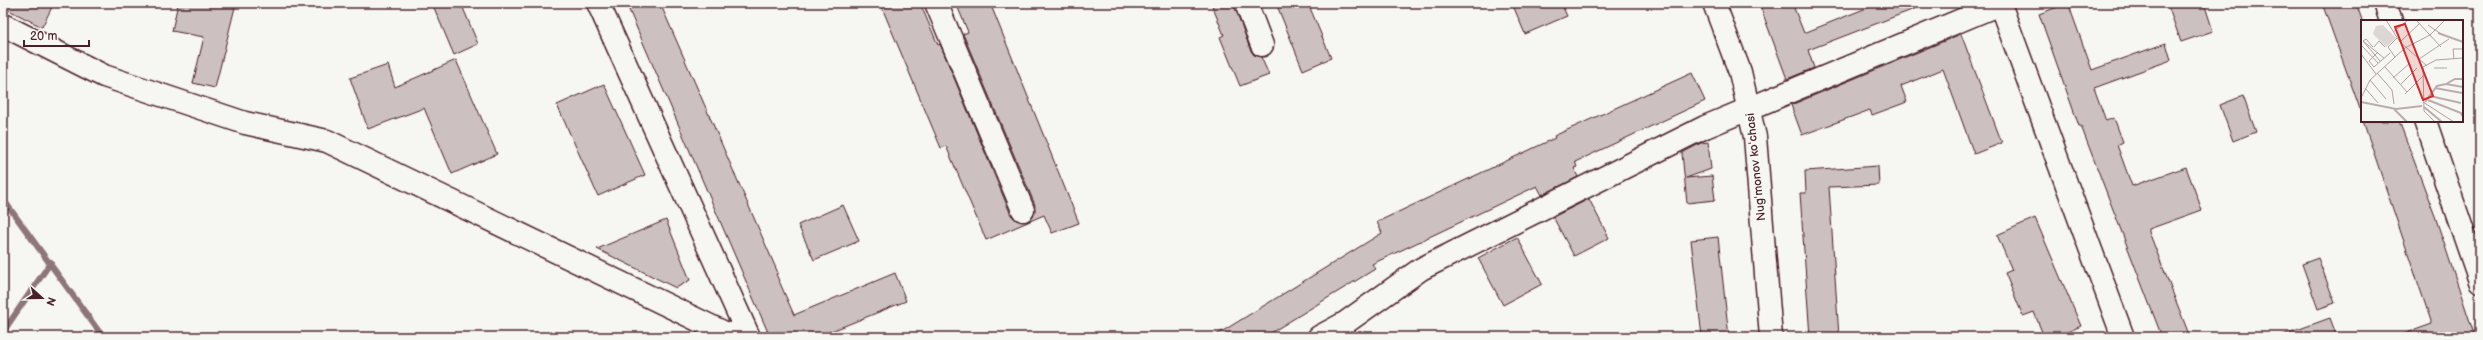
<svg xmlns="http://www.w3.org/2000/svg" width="2483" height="340" font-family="'Balsamiq Sans',sans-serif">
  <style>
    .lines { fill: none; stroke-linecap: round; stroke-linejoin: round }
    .stream { stroke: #8e747a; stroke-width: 6 }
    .building { fill: #ccc1c0; stroke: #4a1f2b }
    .minor-casing { stroke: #4a1f2b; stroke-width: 25 }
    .secondary-casing { stroke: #4a1f2b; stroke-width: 25 }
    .minor { stroke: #f6f6f2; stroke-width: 22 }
    .secondary { stroke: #f6f6f2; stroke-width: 22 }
    .labels { text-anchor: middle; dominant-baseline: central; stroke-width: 3; stroke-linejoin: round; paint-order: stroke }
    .street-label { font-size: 12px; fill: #4a1f2b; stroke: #f6f6f2 }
    .inset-river { fill: none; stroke: #bbadae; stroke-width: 2 }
    .inset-road { fill: none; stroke: #b1a0a2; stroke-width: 1 }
    .view { fill: #d62828; fill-opacity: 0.15; stroke: #d62828; stroke-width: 2 }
    .inset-edge { fill: none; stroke: #4a1f2b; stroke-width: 2 }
  </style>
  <rect width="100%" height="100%" fill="#f6f6f2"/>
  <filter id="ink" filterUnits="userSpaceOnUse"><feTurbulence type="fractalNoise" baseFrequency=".025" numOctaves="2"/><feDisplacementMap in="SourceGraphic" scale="8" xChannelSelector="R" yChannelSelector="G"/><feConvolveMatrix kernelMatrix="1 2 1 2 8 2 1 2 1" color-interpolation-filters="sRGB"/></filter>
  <g filter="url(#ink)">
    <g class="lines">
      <g class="stream">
        <polyline points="3,199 103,337"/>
        <polyline points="3,332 51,262"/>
      </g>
    </g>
    <g class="building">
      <polygon points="3,3 54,3 42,27 3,7"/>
      <polygon points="178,3 236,3 215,88 193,83 204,37 172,31"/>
      <polygon points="432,3 461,3 478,44 454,55"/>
      <polygon points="626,3 660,3 778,273 776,274 794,315 895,273 906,301 817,337 770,337"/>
      <polygon points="880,3 920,3 938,45 940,44 1011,215 1016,220 1027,222 1033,217 1035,205 963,34 968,32 956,3 990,3 1079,223 1052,233 1044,215 986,240 946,146 941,148"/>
      <polygon points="1211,3 1234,3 1250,49 1254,55 1261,57 1269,75 1240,86 1220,37 1224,35"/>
      <polygon points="1276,3 1308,3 1331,58 1303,70"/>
      <polygon points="1512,3 1561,3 1567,16 1525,34"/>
      <polygon points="1759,3 1792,3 1804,33 1879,3 1922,3 1922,6 1808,50 1814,68 1787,79"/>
      <polygon points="2068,3 2092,70 2166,43 2171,60 2094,88 2106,121 2114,118 2123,142 2117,145 2132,186 2186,167 2202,210 2149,229 2149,232 2190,337 2162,337 2081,126 2079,126 2039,14"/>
      <polygon points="2167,3 2204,3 2213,31 2181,42"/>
      <polygon points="2322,3 2356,3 2362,20 2362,109 2360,109"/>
      <polygon points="1961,34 2002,143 1974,154 1943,69 1901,86 1907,102 1872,115 1870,110 1802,135 1791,105"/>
      <polygon points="456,60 497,154 452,174 424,108 368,129 350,78 388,65 395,87"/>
      <polygon points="1692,73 1705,101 1575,162 1577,167 1574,168 1578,177 1542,195 1537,186 1372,264 1375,269 1264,337 1213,337 1382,233 1377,222 1555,138 1554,136"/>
      <polygon points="604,84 645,175 598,196 557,105"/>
      <polygon points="2243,96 2256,132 2233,141 2220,105"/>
      <polygon points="2363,121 2399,121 2435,216 2475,337 2402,337 2401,335 2432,324"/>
      <polygon points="1708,142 1711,169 1686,178 1712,176 1715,200 1687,203 1682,153 1701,143"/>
      <polygon points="1878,166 1879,185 1829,187 1839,337 1810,337 1800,193 1806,193 1805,171"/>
      <polygon points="1589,199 1609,238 1574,256 1553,217"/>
      <polygon points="843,205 859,241 814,260 798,225"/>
      <polygon points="2035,218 2081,326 2056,337 2044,337 2034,312 2023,316 2005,273 2012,270 1997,235"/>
      <polygon points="666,220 690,280 676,288 597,249"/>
      <polygon points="1517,237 1542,284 1503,305 1478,258"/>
      <polygon points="1718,237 1729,337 1702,337 1691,240"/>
      <polygon points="2318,258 2335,303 2318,309 2302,264"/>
      <polygon points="2330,318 2337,337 2283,337 2283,335"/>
    </g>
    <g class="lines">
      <defs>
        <g id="minor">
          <polyline points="598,3 749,337"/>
          <polyline points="936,3 1023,210"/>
          <polyline points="1246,3 1262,45"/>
          <polyline points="2385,3 2391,21"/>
          <polyline points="2000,4 2123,337"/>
          <polyline points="3,25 104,76 245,123 327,141 733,337"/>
          <polyline points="2425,121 2480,281"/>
          <polyline points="1319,337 1345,323 1421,269 1705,127 2002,3"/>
        </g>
        <polyline id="secondary" points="1714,3 1740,72 1755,137 1771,337"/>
      </defs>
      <use href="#minor" class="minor-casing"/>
      <use href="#secondary" class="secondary-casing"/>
      <use href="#minor" class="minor"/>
      <use href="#secondary" class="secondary"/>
    </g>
  </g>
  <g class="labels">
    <g class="street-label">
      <text transform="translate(1756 167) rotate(-96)">Nugʻmonov koʻchasi</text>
    </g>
  </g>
  <g transform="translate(2361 20)">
    <rect width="102" height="102" fill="#f6f6f2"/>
    <path d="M22 5 35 18 25 27 12 14 15 6Z" fill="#ddd6d5"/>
    <path class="inset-river" d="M77 13 102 22M85 64 94 59H102M74 68 101 73M69 76 100 83M67 80 100 93 101 96M0 82 35 89 61 86M64 82 76 66 85 64 102 67M63 87 81 102M33 89 46 102"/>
    <path class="inset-road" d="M25 0 39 22 66 46M55 0 80 27M67 5 80 14M32 12 47 0M2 21 19 41M39 22 58 4M0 25 17 43M12 27 5 19 2 21 23 38M13 27 18 21 24 27M17 32 8 41 13 47 29 33M0 34 15 54M34 37 27 27 36 18M58 39 88 19M93 39 92 29H102M24 47 46 72M73 48H86M16 53 31 70 33 84M32 58 49 43M9 60 25 79M39 65 56 48M4 68 17 83M102 71V96M44 74 63 55M0 78 9 60 44 28 69 15 84 0M62 82 93 102M74 102 63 91 62 47 75 40 102 38"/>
    <path class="view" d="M44 4 72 76 62 80 34 7Z"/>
    <rect width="102" height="102" class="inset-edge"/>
  </g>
  <rect width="2483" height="340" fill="none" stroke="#f6f6f2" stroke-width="16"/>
  <rect x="8" y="8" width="2467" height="324" fill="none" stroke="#4a1f2b" stroke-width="1.5" filter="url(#ink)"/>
  <g transform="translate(42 298) rotate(111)" stroke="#f6f6f2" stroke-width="3" paint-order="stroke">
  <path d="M0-3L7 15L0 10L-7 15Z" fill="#4a1f2b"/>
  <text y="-6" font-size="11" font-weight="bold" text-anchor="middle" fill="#4a1f2b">N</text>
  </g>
  <path d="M24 40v6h65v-6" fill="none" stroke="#4a1f2b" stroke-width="2"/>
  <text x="30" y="40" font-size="12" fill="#4a1f2b" stroke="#f6f6f2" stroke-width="3" paint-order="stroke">20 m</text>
</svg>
